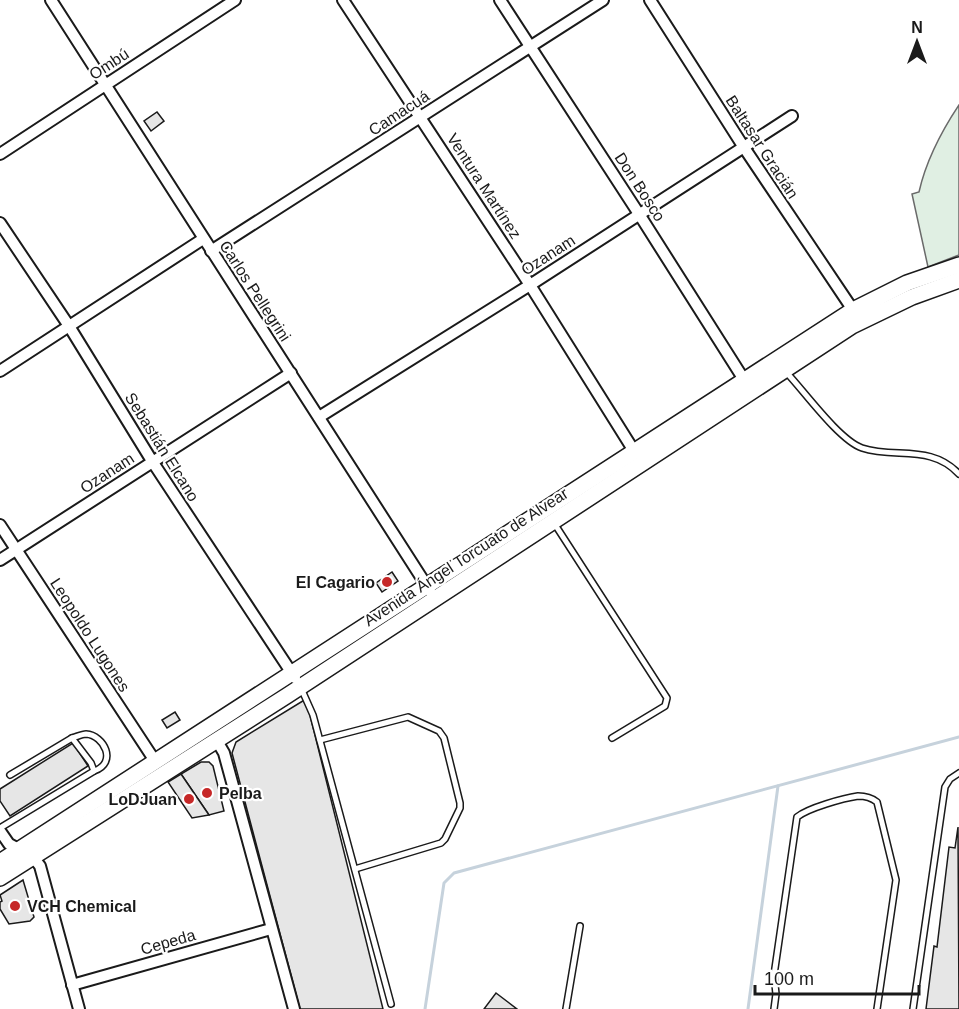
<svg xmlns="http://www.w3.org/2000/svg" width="959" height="1009" font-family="Helvetica,sans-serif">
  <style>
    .green { fill: #e0efe3; stroke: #6a6a6a; stroke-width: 1.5 }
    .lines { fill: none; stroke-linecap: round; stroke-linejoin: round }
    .stream { stroke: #c6d2dc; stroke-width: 3 }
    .building { fill: #e6e6e6; stroke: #1a1a1a; stroke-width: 1.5 }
    .service-casing { stroke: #1a1a1a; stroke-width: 8 }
    .minor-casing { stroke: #1a1a1a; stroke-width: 14 }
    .primary-casing { stroke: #1a1a1a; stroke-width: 18 }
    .service { stroke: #fff; stroke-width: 5 }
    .minor { stroke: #fff; stroke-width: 10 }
    .primary { stroke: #fff; stroke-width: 15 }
    .poi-dot { fill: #c62828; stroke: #fff; stroke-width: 2 }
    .labels { text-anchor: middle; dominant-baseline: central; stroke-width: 4.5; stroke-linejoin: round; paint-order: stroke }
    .street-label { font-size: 16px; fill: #1a1a1a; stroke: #fff }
    .poi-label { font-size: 16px; font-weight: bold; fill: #1a1a1a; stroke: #fff; text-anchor: end }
  </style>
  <rect width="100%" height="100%" fill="#fff"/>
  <path class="green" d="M959 105V255L928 267 912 194 919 192C926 161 941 132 959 105Z"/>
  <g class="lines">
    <g class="stream">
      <polyline points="425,1009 444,883 454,873 959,737"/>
      <polyline points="748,1009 778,786"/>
    </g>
  </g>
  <g class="building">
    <polygon points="157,112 164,121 151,131 144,121"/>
    <polygon points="392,572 398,581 382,592 376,583"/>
    <polygon points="306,699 383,1009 300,1009 232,753 236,742"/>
    <polygon points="175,712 180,720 167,728 162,720"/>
    <polygon points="73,743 88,766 10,816 0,801 0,789"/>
    <polygon points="201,762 209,762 213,766 224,811 209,815 181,774"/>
    <polygon points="181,774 209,815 192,818 168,782"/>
    <polygon points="958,827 959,1009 926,1009 934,946 937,947 949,847 955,848"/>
    <polygon points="23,880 34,917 30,921 9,924 0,909 0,902 2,901 0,895"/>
    <polygon points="496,993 517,1009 484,1009"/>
  </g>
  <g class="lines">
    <defs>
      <g id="service">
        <path d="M786 372C804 391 839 440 862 448 896 459 931 444 959 474"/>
        <polyline points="554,523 667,698 665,706 612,738"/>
        <polyline points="301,688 313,715 391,1004"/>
        <path d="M72 738C76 737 82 734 86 734 104 735 118 763 94 771"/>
        <polyline points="320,740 408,717 439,731 444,738 460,803 460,808 445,839 441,843 355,869"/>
        <polyline points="0,828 94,771 91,763 72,738 10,775"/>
        <polyline points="566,1009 580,926"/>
        <path d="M774 1009 776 994 774 975 797 817C808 808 844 798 858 796 865 796 872 798 877 802L896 880 877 1009"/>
        <polyline points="913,1009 945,787 950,779 959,773"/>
      </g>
      <g id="minor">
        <polyline points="51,0 430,591"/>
        <polyline points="343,0 530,285 634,451"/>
        <polyline points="500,0 639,214 748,386"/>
        <polyline points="650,0 743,146 853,310"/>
        <polyline points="0,154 235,0"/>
        <polyline points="0,223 69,326 152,461 295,678"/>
        <polyline points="211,251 603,0"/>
        <polyline points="0,371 203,239"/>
        <polyline points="319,417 530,285 792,116"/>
        <polyline points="0,525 155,761"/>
        <polyline points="0,560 291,373"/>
        <polyline points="217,741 224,753 294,1009"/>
        <polyline points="0,831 9,844 33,857 40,866 79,1009"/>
        <polyline points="72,985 271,929"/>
      </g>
      <g id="primary">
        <polyline points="0,862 853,310 907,283 959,265"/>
        <polyline points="0,878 288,695 852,326 912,297 959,280"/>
      </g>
    </defs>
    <use href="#service" class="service-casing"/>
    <use href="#minor" class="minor-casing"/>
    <use href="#primary" class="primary-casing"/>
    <use href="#service" class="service"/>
    <use href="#minor" class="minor"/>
    <use href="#primary" class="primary"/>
  </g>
  <g class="poi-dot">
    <circle cx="387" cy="582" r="6"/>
    <circle cx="207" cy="793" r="6"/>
    <circle cx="189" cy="799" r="6"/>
    <circle cx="15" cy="906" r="6"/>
  </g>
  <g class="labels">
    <g class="street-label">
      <text transform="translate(109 64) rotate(-33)">Ombú</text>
      <text transform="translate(399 113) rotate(-33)">Camacuá</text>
      <text transform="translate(762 147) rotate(57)">Baltasar Gracián</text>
      <text transform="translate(484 186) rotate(57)">Ventura Martínez</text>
      <text transform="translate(640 187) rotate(57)">Don Bosco</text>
      <text transform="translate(548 255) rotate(-33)">Ozanam</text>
      <text transform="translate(255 291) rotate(57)">Carlos Pellegrini</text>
      <text transform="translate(162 447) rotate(58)">Sebastián Elcano</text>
      <text transform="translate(107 473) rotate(-33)">Ozanam</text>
      <text transform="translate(466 557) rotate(-33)">Avenida Ángel Torcuato de Alvear</text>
      <text transform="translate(90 635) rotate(57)">Leopoldo Lugones</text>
      <text transform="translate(168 942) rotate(-16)">Cepeda</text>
    </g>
    <g class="poi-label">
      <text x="375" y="582">El Cagario</text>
      <text x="219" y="793" text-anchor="start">Pelba</text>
      <text x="177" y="799">LoDJuan</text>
      <text x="27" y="906" text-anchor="start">VCH Chemical</text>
    </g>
  </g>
  <g transform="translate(917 42)" stroke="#ffffff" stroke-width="4.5" paint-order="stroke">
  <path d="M0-4.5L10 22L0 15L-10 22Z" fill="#1a1a1a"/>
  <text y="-9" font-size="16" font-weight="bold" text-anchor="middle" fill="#1a1a1a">N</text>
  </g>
  <path d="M755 985v9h164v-9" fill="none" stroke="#1a1a1a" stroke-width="3"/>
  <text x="764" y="985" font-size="18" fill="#1a1a1a" stroke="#ffffff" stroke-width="4.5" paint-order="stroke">100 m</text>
</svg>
